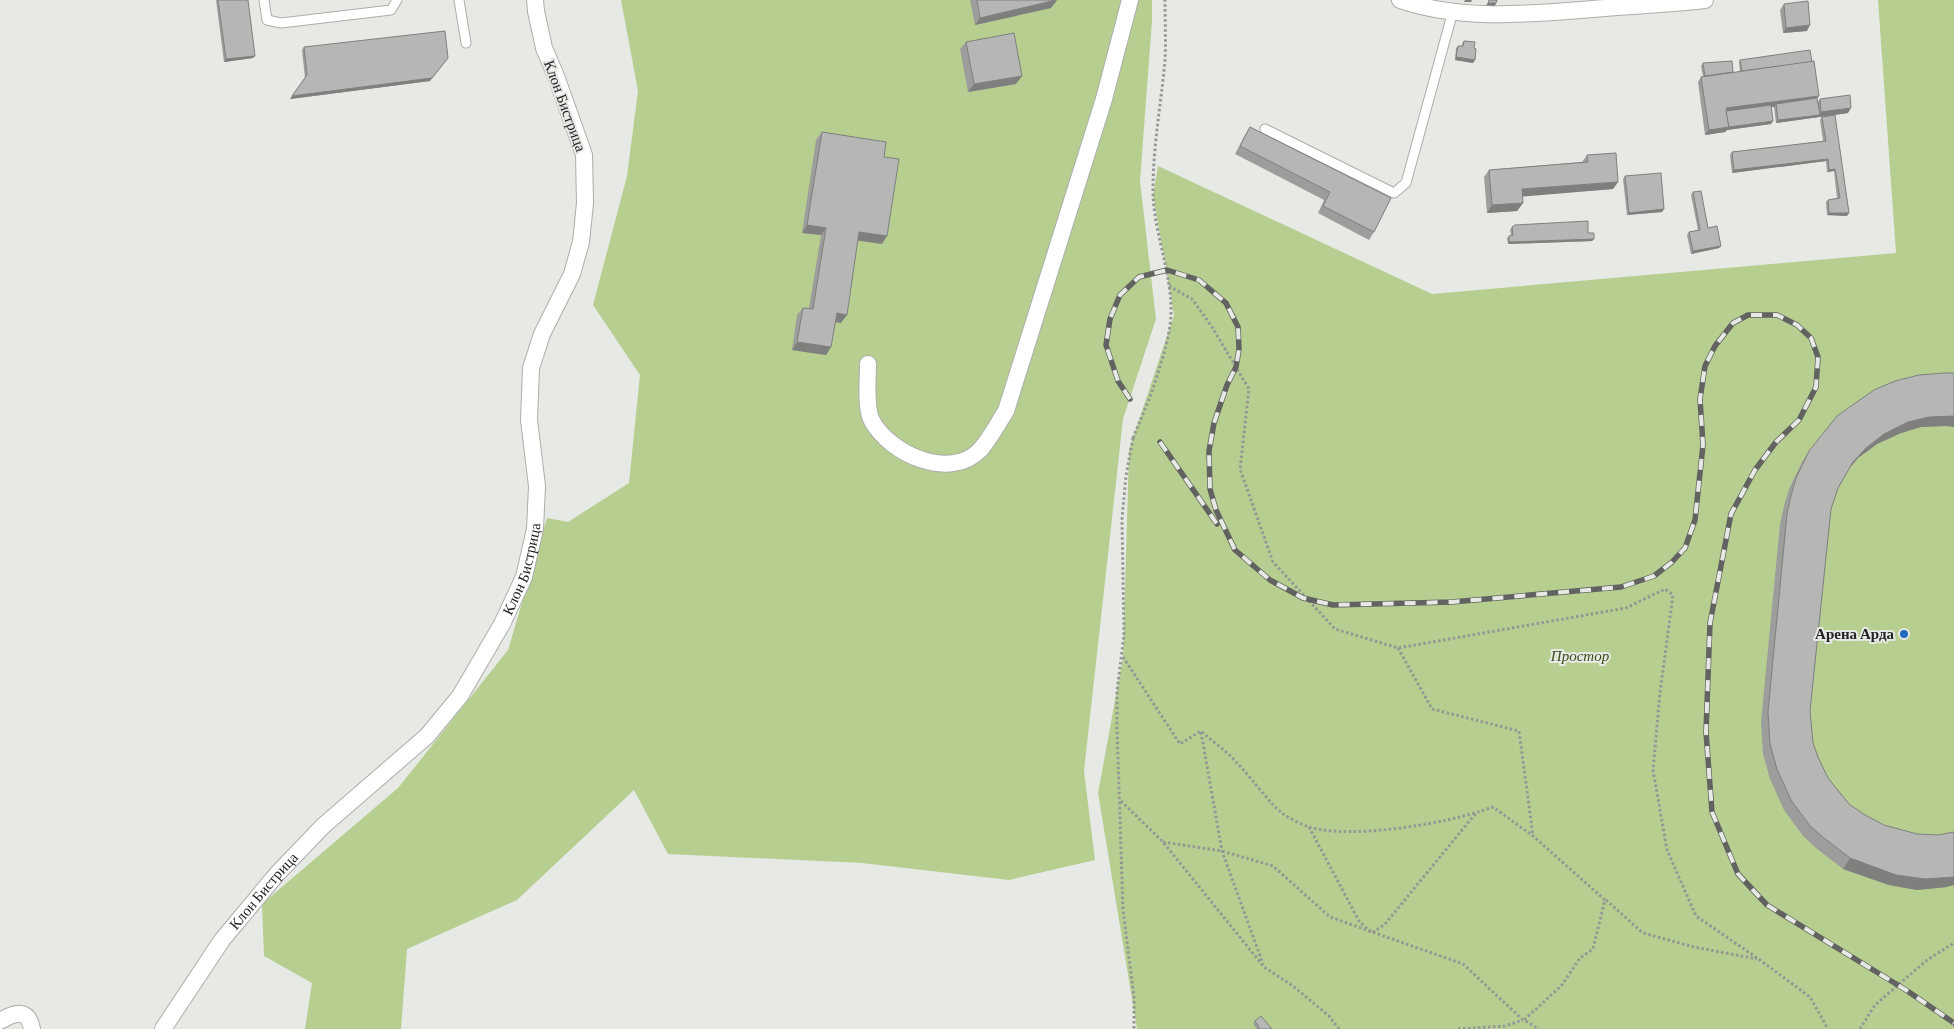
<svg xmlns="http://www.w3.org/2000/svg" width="1954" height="1029" font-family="'Crimson Pro',serif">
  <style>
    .green { fill: #b6cf91 }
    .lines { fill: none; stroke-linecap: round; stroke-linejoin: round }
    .lane-casing { stroke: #acaeaa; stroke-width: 11 }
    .street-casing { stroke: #acaeaa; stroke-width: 18 }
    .path { stroke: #959794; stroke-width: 3; stroke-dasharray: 2.5 2.5; stroke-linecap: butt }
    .lane { stroke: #fff; stroke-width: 9 }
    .street { stroke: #fff; stroke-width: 16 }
    .rail-casing { stroke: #626361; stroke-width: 5.5 }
    .rail { stroke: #e7e9e5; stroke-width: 4; stroke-dasharray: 11; stroke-linecap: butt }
    .path-bridge { stroke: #959794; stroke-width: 3; stroke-dasharray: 2.5 2.5; stroke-linecap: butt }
    .wall { fill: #9d9d9b }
    .shaded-wall { fill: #7f807e }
    .building { fill: #b6b7b4; stroke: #7f807e }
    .poi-dot { fill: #1d6bba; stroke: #e7e9e5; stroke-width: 2 }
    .labels { text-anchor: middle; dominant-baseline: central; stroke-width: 4; stroke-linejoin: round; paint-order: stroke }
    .street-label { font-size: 15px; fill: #242423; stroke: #e7e9e5 }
    .poi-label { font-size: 15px; font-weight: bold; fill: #242423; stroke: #e7e9e5; text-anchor: end }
    .park-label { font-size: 15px; font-style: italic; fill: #394b14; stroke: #e7e9e5 }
  </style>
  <rect width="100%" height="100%" fill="#e7e9e5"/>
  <g class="green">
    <polygon points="621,0 1152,0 1152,21 1140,181 1156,319 1123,419 1084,771 1095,860 1009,880 862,863 668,854 634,790 517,900 407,949 401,1029 305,1029 312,983 264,956 262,904 398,788 508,650 547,518 568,522 629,483 640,375 593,305 627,176 638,91"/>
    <polygon points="1878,0 1954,0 1954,1029 1137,1029 1098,793 1123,657 1129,450 1174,315 1153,195 1158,166 1432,294 1896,253"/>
  </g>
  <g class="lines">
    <defs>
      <g id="lane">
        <polyline points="264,0 267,20 281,23 391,10 397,0"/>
        <polyline points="459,0 466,43"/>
        <polyline points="1265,129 1394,193 1406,183 1453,11"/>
      </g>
      <g id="street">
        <path d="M1400 0C1461 21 1528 14 1592 9 1630 6 1667 4 1705 0"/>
        <path d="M868 364C868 379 865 408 872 421 890 454 950 481 980 450 990 439 998 423 1006 411L1104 99 1130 0"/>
        <path d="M0 1021C15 1012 28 1008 32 1029"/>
        <path id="s1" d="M163 1029 222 940 277 874 323 826 427 736 460 696 502 624 524 577 535 529 537 486 529 420 531 368 542 334 572 274 581 242 585 203 584 155 556 76 544 48 536 11 535 0"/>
      </g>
    </defs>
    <use href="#lane" class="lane-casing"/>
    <use href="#street" class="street-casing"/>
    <g class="path">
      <polyline points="1169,286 1192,299 1212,327 1249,389 1240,469 1273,562 1335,629 1398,648 1626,608 1665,589 1673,595 1660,693 1653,770 1667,850 1696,916 1760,960 1810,997 1828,1029"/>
      <path d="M1152 392C1160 365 1172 335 1171 307 1170 267 1153 229 1153 190 1153 146 1161 104 1165 61 1166 41 1165 20 1165 0"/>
      <polyline points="1133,438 1126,476 1122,519 1124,635 1117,691 1117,728 1123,910 1134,997 1134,1029"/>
      <polyline points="1398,648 1432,709 1519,731 1533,836"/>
      <path d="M1123 657 1180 744 1201 731C1213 742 1228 752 1238 764 1251 777 1268 802 1282 813 1288 818 1301 824 1309 827 1352 840 1451 823 1493 807L1533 836 1605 900 1593 949 1580 958 1562 985 1524 1020 1539 1029"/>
      <polyline points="1201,732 1222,851 1263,964"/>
      <polyline points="1121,801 1163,842 1264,967 1293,986 1329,1016 1339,1029"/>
      <polyline points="1309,827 1359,921 1372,933 1385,924 1476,813"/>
      <polyline points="1163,842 1222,851 1273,866 1330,917 1463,964 1523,1020"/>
      <polyline points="1606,900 1643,933 1694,947 1757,959"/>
      <polyline points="1458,1029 1505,1026 1523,1020"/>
      <polyline points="1860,1029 1875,1005 1927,960 1954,943"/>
    </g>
    <use href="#lane" class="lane"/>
    <use href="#street" class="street"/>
    <defs>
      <g id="rail">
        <polyline points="1130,399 1118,381 1106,345 1110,319 1120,295 1139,277 1167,270 1199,280 1226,303 1238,327 1239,349 1236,367 1227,385 1214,423 1209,451 1210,489 1216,510 1235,550 1270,580 1303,598 1333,605 1452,602 1621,587 1654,576 1672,562 1685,548 1695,520 1703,445 1700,399 1705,366 1715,346 1733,323 1748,315 1777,315 1797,325 1811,338 1818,357 1816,387 1799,420 1776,442 1755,470 1731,514 1710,623 1706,732 1712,812 1738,874 1767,905 1906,990 1954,1023"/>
        <polyline points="1160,442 1217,524"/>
      </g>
    </defs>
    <use href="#rail" class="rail-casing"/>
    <use href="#rail" class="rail"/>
    <polyline class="path-bridge" points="1133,438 1152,392"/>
  </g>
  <g class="wall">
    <polygon points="216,0 248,0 255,56 253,58 224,62"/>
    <polygon points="970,0 1057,0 1051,8 975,25"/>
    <polygon points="1784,4 1807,31 1783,33 1780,10"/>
    <polygon points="1464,41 1473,63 1455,60 1456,48 1458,46 1462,46 1462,44"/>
    <polygon points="966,42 1016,84 968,92 960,49"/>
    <polygon points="304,47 430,81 290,99 305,78 302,50"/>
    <polygon points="1740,60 1817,98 1818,102 1820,99 1848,113 1776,123 1774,107 1771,107 1771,124 1727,130 1725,132 1705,135 1698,82 1701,77 1703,77 1701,66 1703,63 1733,72 1740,72 1739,62"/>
    <polygon points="1822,117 1847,216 1827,215 1826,202 1828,200 1837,198 1834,171 1827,172 1826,161 1732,173 1730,155 1732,152 1823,141 1820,120"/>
    <polygon points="1250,127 1391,198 1374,232 1369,240 1318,213 1324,200 1235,154 1245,135"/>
    <polygon points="822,132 884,157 882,244 858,240 841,323 835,322 831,347 826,355 792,350 797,315 803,308 809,308 821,235 802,233 816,140"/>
    <polygon points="1587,155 1618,182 1613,189 1522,196 1523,203 1517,211 1487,213 1484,177 1489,170 1582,162"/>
    <polygon points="1625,176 1664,209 1662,212 1627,215 1623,179"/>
    <polygon points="1693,192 1708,228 1721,246 1719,248 1691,254 1687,235 1689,232 1698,230 1691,195"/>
    <polygon points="1512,227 1588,233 1594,239 1592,241 1508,244 1507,238 1509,236 1511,235 1510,230"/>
    <polygon points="1954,373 1954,427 1946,426 1921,427 1901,433 1877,444 1858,458 1849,469 1838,488 1831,509 1810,711 1813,743 1818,757 1828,778 1849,804 1947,887 1917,890 1889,885 1843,869 1816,848 1803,836 1784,810 1770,779 1763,754 1761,722 1780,524 1784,506 1789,489 1802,462 1809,451"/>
    <polygon points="1255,1021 1272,1029 1257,1029 1253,1024"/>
  </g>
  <g class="shaded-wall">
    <polygon points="1057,0 1051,8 975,25 980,18"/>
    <polygon points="1465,0 1472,0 1471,2 1464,2"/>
    <polygon points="1488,3 1496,3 1495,6 1486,5"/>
    <polygon points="1810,25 1807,31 1783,33 1786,28"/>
    <polygon points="255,56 253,58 224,62 226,59"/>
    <polygon points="1456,57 1475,60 1473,63 1455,60"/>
    <polygon points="448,58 430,81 290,99 292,96"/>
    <polygon points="1022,76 1016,84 968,92 974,84"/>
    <polygon points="1819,96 1815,101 1776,104 1774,107 1724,113 1726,108"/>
    <polygon points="1851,108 1848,113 1776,123 1778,120 1820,115 1821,112"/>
    <polygon points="1773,121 1771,124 1727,130 1725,132 1705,135 1709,130"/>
    <polygon points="1828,159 1826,161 1732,173 1734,170"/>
    <polygon points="1835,169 1834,171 1827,172 1829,170"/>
    <polygon points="1618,182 1613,189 1517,197 1522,189"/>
    <polygon points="1523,203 1517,211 1487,213 1492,205"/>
    <polygon points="1664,209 1662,212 1627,215 1629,213"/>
    <polygon points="1829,213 1849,213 1847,216 1827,215"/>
    <polygon points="807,225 826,228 821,235 802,233"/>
    <polygon points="859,232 887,236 882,244 854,240"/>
    <polygon points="1594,239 1592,241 1508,244 1509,242"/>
    <polygon points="1721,246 1719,248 1691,254 1693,251"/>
    <polygon points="837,313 847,315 841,323 831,321"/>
    <polygon points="797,342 831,347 826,355 792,350"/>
    <polygon points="1954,416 1954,427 1946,426 1921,427 1901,433 1877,444 1858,458 1846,472 1853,462 1866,448 1884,434 1908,422 1929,417"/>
    <polygon points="1850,858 1954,877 1954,885 1947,887 1917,890 1889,885 1843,869"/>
  </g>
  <g class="building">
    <polygon points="218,0 248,0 255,56 226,59"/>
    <polygon points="977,0 1056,0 980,18"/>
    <polygon points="1489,0 1497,0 1496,3 1488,3"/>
    <polygon points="1808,1 1810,25 1786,28 1784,4"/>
    <polygon points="445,31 448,58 432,78 292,96 307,75 304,47"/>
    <polygon points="1014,33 1022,76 974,84 966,42"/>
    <polygon points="1464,41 1475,42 1474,48 1476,49 1475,60 1456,57 1458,46 1463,46"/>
    <polygon points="1810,50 1812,62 1742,71 1740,60"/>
    <polygon points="1732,61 1733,72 1705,76 1703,63"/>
    <polygon points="1814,61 1819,96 1726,108 1729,127 1709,130 1701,77"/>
    <polygon points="1850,95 1851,108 1821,112 1820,99"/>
    <polygon points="1817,98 1820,115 1778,120 1776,104"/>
    <polygon points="1771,105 1773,121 1729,127 1726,111"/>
    <polygon points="1835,115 1849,213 1829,213 1828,200 1840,198 1835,169 1829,170 1828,159 1734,170 1732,152 1826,141 1822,117"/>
    <polygon points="1250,127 1391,198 1374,232 1323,206 1330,192 1240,146"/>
    <polygon points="822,132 886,142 884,157 899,159 887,236 859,232 847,315 837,313 831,347 797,342 803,308 813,309 826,228 807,225"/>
    <polygon points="1616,153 1618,182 1522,189 1523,203 1492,205 1489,170 1588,162 1587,155"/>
    <polygon points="1661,173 1664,209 1629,213 1625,176"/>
    <polygon points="1701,191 1708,228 1717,226 1721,246 1693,251 1689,232 1700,230 1693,192"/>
    <polygon points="1588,221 1588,233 1594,233 1594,239 1509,242 1509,236 1513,235 1512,227 1515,225"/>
    <polygon points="1944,373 1954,373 1954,416 1929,417 1908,422 1884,434 1866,448 1853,462 1838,488 1831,509 1810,711 1813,743 1818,757 1828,778 1849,804 1865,815 1884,825 1917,834 1938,835 1954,832 1954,877 1925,879 1896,875 1850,858 1824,838 1810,826 1791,800 1777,769 1770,744 1768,712 1787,514 1791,496 1796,478 1809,451 1837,416 1874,390 1895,381 1919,375"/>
    <polygon points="1261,1016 1272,1029 1257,1029 1259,1027 1255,1021"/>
  </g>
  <circle class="poi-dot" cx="1904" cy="634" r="5"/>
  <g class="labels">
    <g class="street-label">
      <text transform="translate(565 106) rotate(70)">Клон Бистрица</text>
      <text stroke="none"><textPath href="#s1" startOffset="591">Клон Бистрица</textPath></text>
      <text stroke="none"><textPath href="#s1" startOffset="171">Клон Бистрица</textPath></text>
    </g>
    <g class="poi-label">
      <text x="1894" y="634">Арена Арда</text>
    </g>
    <g class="park-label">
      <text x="1580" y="656">Простор</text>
    </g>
  </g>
</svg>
